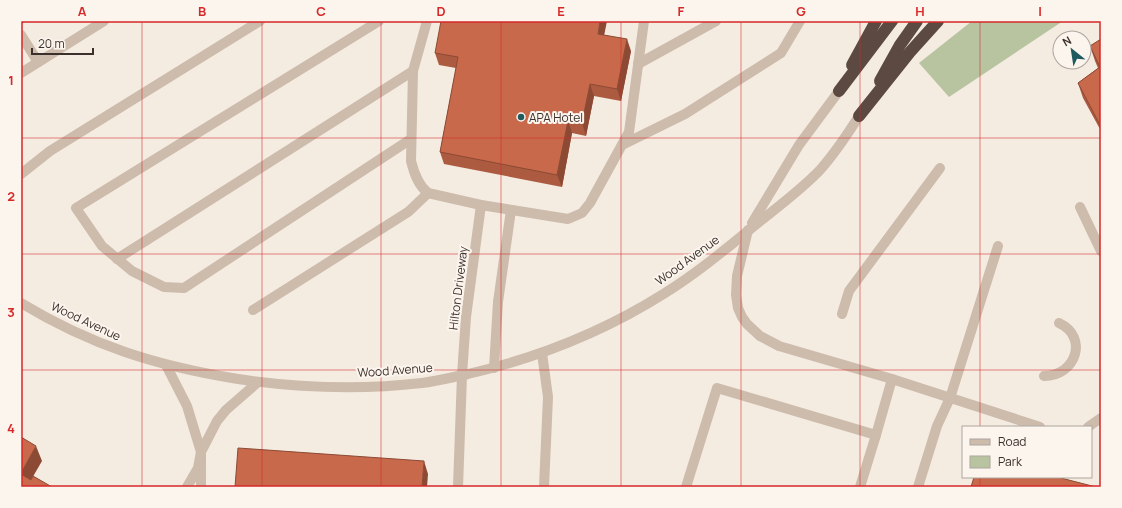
<svg xmlns="http://www.w3.org/2000/svg" width="1122" height="508" font-family="Manrope,sans-serif">
  <style>
    .green { fill: #b8c4a0 }
    .lines { fill: none; stroke-linecap: round; stroke-linejoin: round }
    .service { stroke: #cdbbac; stroke-width: 10 }
    .minor { stroke: #cdbbac; stroke-width: 10 }
    .tertiary { stroke: #cdbbac; stroke-width: 10 }
    .motorway { stroke: #5c4a42; stroke-width: 12 }
    .wall { fill: #ac5a40 }
    .shaded-wall { fill: #8c4a34 }
    .building { fill: #c8694b; stroke: #8c4a34 }
    .grid { fill: none; stroke: #d62828; stroke-width: 1; stroke-opacity: 0.55 }
    .poi-dot { fill: #1f5a5e; stroke: #fbf5ee; stroke-width: 1.5 }
    .labels { text-anchor: middle; dominant-baseline: central; stroke-width: 4; stroke-linejoin: round; paint-order: stroke }
    .poi-label { font-size: 12px; fill: #3b302b; stroke: #fbf5ee; text-anchor: start }
    .street-label { font-size: 12px; fill: #3b302b; stroke: #fbf5ee }
    .neatline { fill: none; stroke: #d62828; stroke-width: 1.5 }
    .grid-label { font-size: 13px; text-anchor: middle; font-weight: bold; fill: #d62828 }
  </style>
  <rect width="100%" height="100%" fill="#f4ebe1"/>
  <polygon class="green" points="972,21 1063,21 949,97 919,63"/>
  <g class="lines">
    <g class="service">
      <polyline points="379,21 76,208 102,246 132,271 164,287 184,288 411,139"/>
      <path d="M427 21 413 71 411 161C414 173 418 185 428 193L481 205 568 219 582 213 590 203 629 132 644 21"/>
      <polyline points="21,35 38,62"/>
      <polyline points="638,64 716,21"/>
      <polyline points="21,73 104,21"/>
      <polyline points="622,145 685,114 781,53 800,21"/>
      <polyline points="21,174 50,151 260,21"/>
      <polyline points="1080,207 1101,251"/>
      <polyline points="748,230 737,276 736,295 738,308 742,317 747,324 760,336 779,346 892,379 1040,427"/>
      <polyline points="117,259 413,71"/>
      <polyline points="253,310 408,212 428,193"/>
      <polyline points="842,314 849,291 940,168"/>
      <polyline points="166,365 187,406 201,452 201,487"/>
      <polyline points="494,368 498,302 511,210"/>
      <path d="M1044 376C1076 376 1089 337 1059 323"/>
      <polyline points="1088,427 1101,418"/>
      <polyline points="876,435 892,379"/>
      <polyline points="187,487 198,468 201,452 217,421 226,410 258,382"/>
      <polyline points="458,487 462,375 466,317 481,205"/>
      <polyline points="686,487 717,388 876,435 860,487"/>
      <polyline points="918,487 937,426 950,398 998,246"/>
    </g>
    <polyline class="minor" points="542,353 548,397 544,487"/>
    <g class="tertiary">
      <polyline points="752,223 799,145 839,91"/>
      <path d="M21 303C92 346 157 366 238 379 299 388 361 390 422 383 438 381 453 377 468 374 537 358 605 331 665 293 694 275 721 253 748 231 772 211 799 192 820 170 835 153 847 135 859 116"/>
    </g>
    <g class="motorway">
      <polyline points="852,65 876,21"/>
      <polyline points="880,81 900,45 917,21"/>
      <polyline points="839,91 892,21"/>
      <polyline points="859,116 910,52 938,21"/>
    </g>
  </g>
  <g class="wall">
    <polygon points="604,35 631,51 621,101 594,96 586,136 572,133 562,187 444,164 440,152 456,68 439,65 435,53"/>
    <polygon points="1101,39 1101,131 1083,98 1078,83 1098,68 1095,61 1090,46"/>
  </g>
  <g class="shaded-wall">
    <polygon points="21,21 26,21 21,24"/>
    <polygon points="600,21 607,21 602,46 598,34"/>
    <polygon points="627,39 631,51 621,101 617,89"/>
    <polygon points="590,84 594,96 586,136 582,123"/>
    <polygon points="568,121 572,133 562,187 557,175"/>
    <polygon points="36,446 42,461 27,487 21,474 21,473"/>
    <polygon points="424,461 428,474 427,487 422,487"/>
  </g>
  <g class="building">
    <polygon points="441,21 600,21 598,34 627,39 617,89 590,84 582,123 568,121 557,175 440,152 458,57 435,53"/>
    <polygon points="1101,39 1101,127 1078,83 1100,67 1090,46"/>
    <polygon points="21,437 36,446 21,473"/>
    <polygon points="238,448 424,461 422,487 235,487"/>
    <polygon points="21,474 31,480 33,476 52,487 21,487"/>
    <polygon points="974,477 1057,477 1096,487 971,487"/>
  </g>
  <path class="grid" d="M142 21V487M262 21V487M381 21V487M501 21V487M621 21V487M741 21V487M860 21V487M980 21V427M21 138H1101M21 254H1101M21 370H1101M980 477V487"/>
  <circle class="poi-dot" cx="521" cy="117" r="4"/>
  <g class="labels">
    <g class="poi-label">
      <text x="529" y="117">APA Hotel</text>
    </g>
    <g class="street-label">
      <text transform="translate(687 260) rotate(-36)">Wood Avenue</text>
      <text transform="translate(458 288) rotate(-83)">Hilton Driveway</text>
      <text transform="translate(86 321) rotate(25)">Wood Avenue</text>
      <text transform="translate(395 370) rotate(-4)">Wood Avenue</text>
    </g>
  </g>
  <rect width="1122" height="508" fill="none" stroke="#fbf5ee" stroke-width="44"/>
  <rect x="962" y="426" width="130" height="52" fill="#fbf5ee" stroke="#aea6a0"/>
  <rect x="970" y="439" width="20" height="6" fill="#cdbbac" stroke="#aea6a0"/>
  <text x="998" y="446" font-size="12" fill="#3b302b">Road</text>
  <rect x="970" y="456" width="20" height="12" fill="#b8c4a0" stroke="#aea6a0"/>
  <text x="998" y="466" font-size="12" fill="#3b302b">Park</text>
  <g transform="translate(1072 50) rotate(330)"><circle r="19" fill="#fbf5ee" stroke="#aea6a0"/>
  <path d="M0-3L7 15L0 10L-7 15Z" fill="#1f5a5e"/>
  <text y="-6" font-size="11" font-weight="bold" text-anchor="middle" fill="#3b302b">N</text>
  </g>
  <path d="M32 48v6h61v-6" fill="none" stroke="#3b302b" stroke-width="2"/>
  <text x="38" y="48" font-size="12" fill="#3b302b" stroke="#fbf5ee" stroke-width="3" paint-order="stroke">20 m</text>
  <rect x="22" y="22" width="1078" height="464" class="neatline"/>
  <g class="grid-label">
    <text x="82" y="16">A</text>
    <text x="202" y="16">B</text>
    <text x="321" y="16">C</text>
    <text x="441" y="16">D</text>
    <text x="561" y="16">E</text>
    <text x="681" y="16">F</text>
    <text x="801" y="16">G</text>
    <text x="920" y="16">H</text>
    <text x="1040" y="16">I</text>
    <text x="11" y="85">1</text>
    <text x="11" y="201">2</text>
    <text x="11" y="317">3</text>
    <text x="11" y="433">4</text>
  </g>
</svg>
